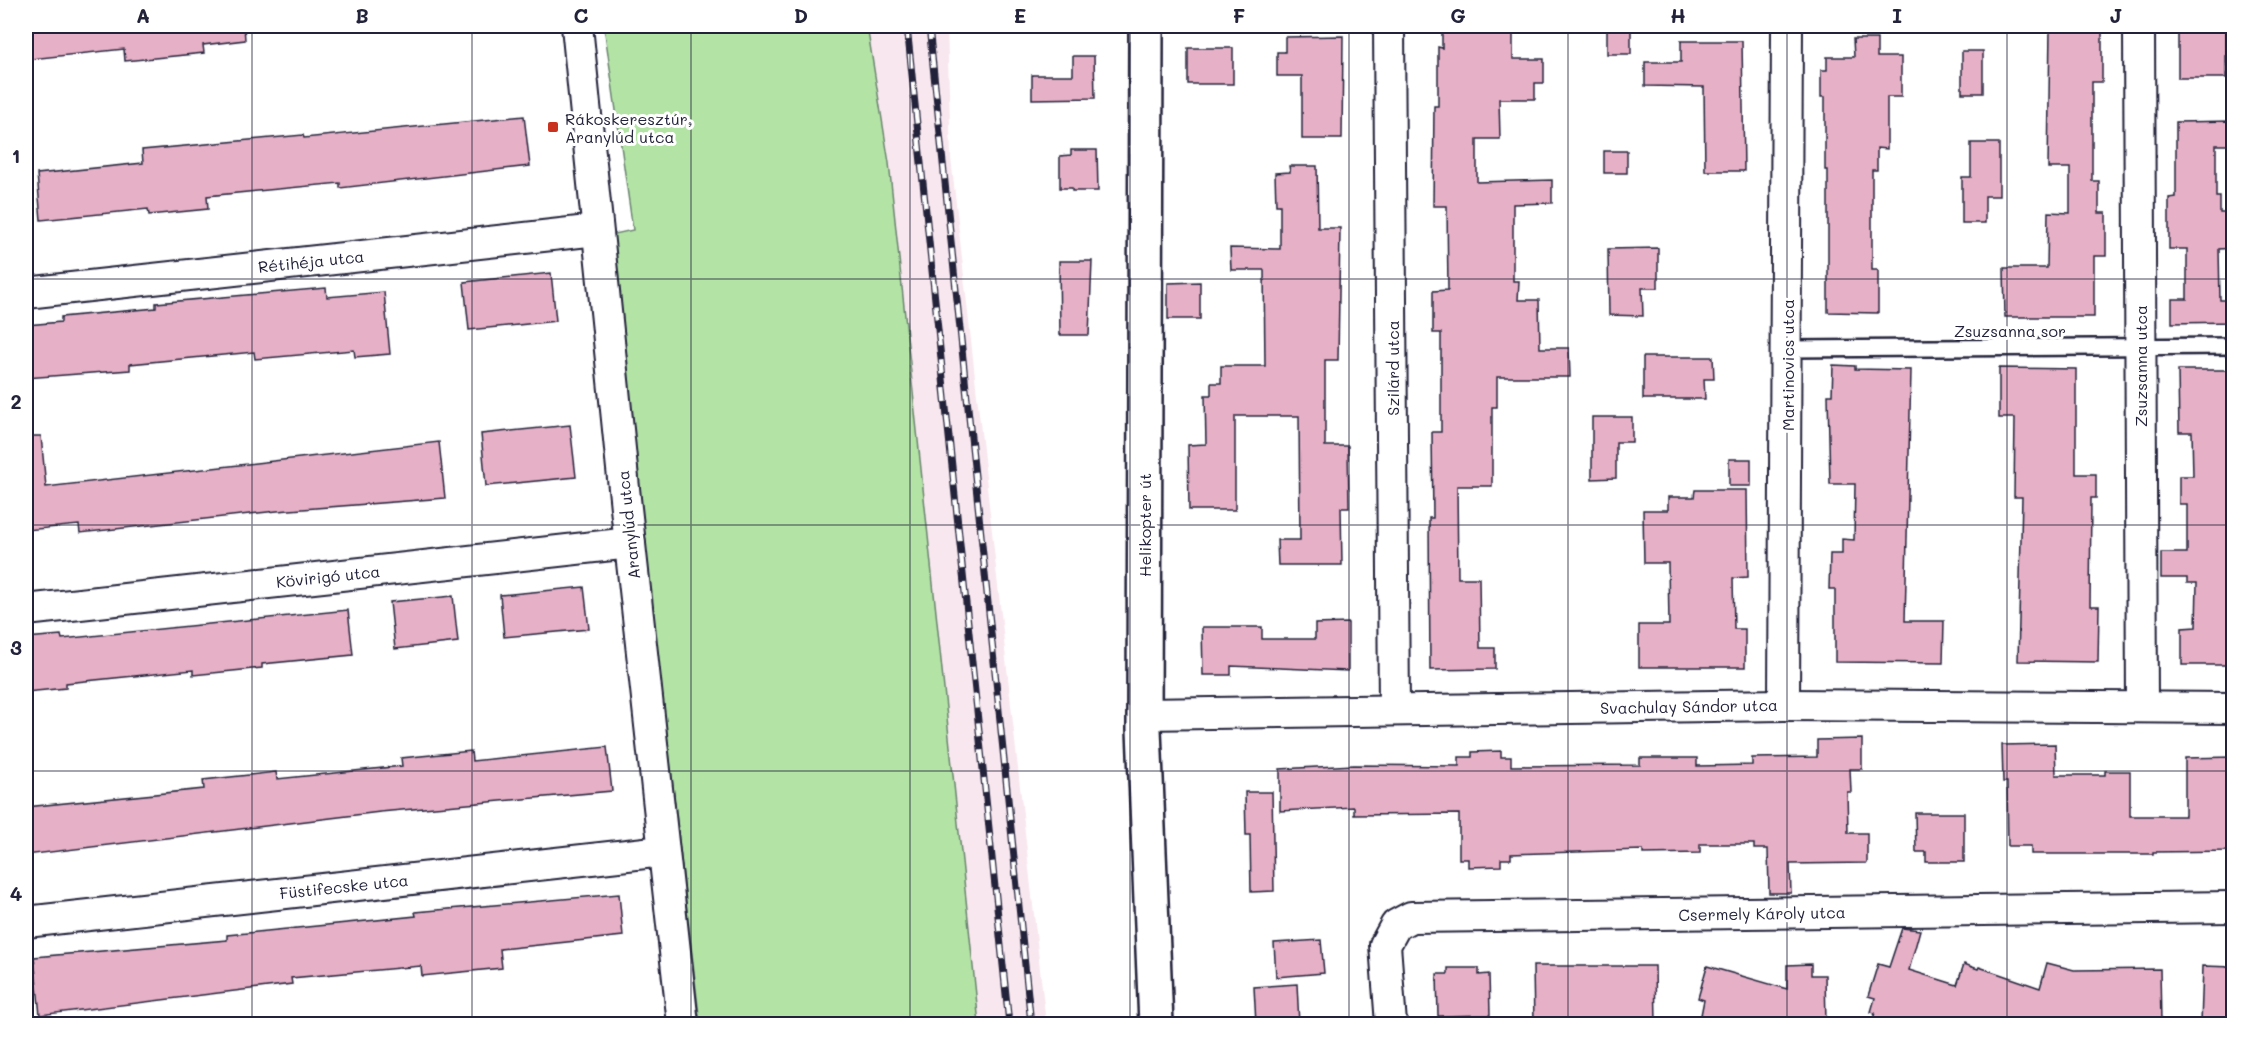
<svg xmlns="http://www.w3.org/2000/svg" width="2259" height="1050" font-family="Mali,sans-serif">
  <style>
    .built { fill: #f8e7ee }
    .green { fill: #b3e4a5; stroke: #6a8370; stroke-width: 1.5 }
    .building { fill: #e6b0c6; stroke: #22223b; stroke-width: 1.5 }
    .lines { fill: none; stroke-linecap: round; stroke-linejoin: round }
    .lane-casing { stroke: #22223b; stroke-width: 20 }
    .street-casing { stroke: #22223b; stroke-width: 34 }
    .secondary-casing { stroke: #22223b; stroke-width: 38 }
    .lane { stroke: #fff; stroke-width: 15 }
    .street { stroke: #fff; stroke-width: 30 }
    .secondary { stroke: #fff; stroke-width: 33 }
    .rail-casing { stroke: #22223b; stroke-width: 7 }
    .rail { stroke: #fff; stroke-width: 4.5; stroke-dasharray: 14; stroke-linecap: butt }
    .grid { fill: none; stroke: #22223b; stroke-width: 1.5; stroke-opacity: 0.55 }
    .poi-dot { fill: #c8321e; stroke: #fff; stroke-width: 2 }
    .labels { text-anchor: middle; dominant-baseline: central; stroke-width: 6; stroke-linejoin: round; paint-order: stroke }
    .poi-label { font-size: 16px; fill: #22223b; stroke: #fff; text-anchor: start }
    .street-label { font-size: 16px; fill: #22223b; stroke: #fff }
    .neatline { fill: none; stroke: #22223b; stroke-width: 2 }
    .grid-label { font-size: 20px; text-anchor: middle; font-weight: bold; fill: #22223b }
  </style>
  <rect width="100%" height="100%" fill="#fff"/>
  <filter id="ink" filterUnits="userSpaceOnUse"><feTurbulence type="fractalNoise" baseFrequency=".0167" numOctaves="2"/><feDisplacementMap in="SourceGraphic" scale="12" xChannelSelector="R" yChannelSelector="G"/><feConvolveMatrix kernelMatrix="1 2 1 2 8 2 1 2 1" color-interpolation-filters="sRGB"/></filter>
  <g filter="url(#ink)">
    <polygon class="built" points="867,26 947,26 951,158 1046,1024 979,1024 889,163"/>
    <polygon class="green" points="604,26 867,26 889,163 979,1024 700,1024 610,235 633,230"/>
    <g class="building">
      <polygon points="27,26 244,26 245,40 203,45 204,53 125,61 124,49 31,59"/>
      <rect x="1607" y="26" width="24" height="28"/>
      <polygon points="2192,26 2226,26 2226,78 2178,78 2178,32 2192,32"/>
      <polygon points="2050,29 2102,29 2102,82 2092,82 2092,181 2099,181 2099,213 2106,213 2106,256 2094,256 2094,317 2005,317 2004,268 2047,268 2048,212 2070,213 2070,168 2048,168"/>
      <polygon points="1513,31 1513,59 1544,59 1544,83 1535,83 1535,99 1499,99 1500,139 1477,139 1477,182 1552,180 1552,203 1513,204 1513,281 1519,281 1518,300 1539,300 1540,348 1569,348 1570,377 1497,377 1497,407 1492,407 1492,486 1457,486 1458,578 1479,578 1480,648 1495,648 1495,669 1430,670 1429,518 1433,518 1432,432 1441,432 1441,333 1433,333 1433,291 1448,290 1447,206 1433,206 1434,106 1438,106 1438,47 1442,48 1442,32"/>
      <polygon points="1343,36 1342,139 1302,139 1302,76 1277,76 1277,52 1285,52 1285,37"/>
      <polygon points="1853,39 1877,39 1877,57 1901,57 1901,97 1887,97 1887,149 1877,148 1877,170 1872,170 1872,270 1878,270 1878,313 1828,312 1828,170 1825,170 1825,97 1821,97 1821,70 1827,70 1827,57 1854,57"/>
      <polygon points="1681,41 1742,41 1744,171 1705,171 1704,87 1645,86 1645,62 1681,62"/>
      <rect x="1188" y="48" width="45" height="36"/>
      <rect x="1962" y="51" width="21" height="42"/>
      <polygon points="1073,56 1094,56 1095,98 1032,99 1032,75 1073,75"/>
      <polygon points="524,116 530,166 340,188 340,183 207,196 208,209 149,215 148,209 41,220 37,174 143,163 142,150 303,135 304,138"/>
      <polygon points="2234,121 2234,145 2216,145 2216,197 2220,197 2220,213 2234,213 2234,248 2219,249 2220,300 2234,300 2234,322 2172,323 2172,299 2187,299 2187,249 2169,249 2169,198 2176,197 2176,122"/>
      <polygon points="1971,143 1999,143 1999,196 1985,196 1985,223 1962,223 1962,177 1971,177"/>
      <polygon points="1071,150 1097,150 1098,191 1072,191 1072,188 1060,188 1060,156 1071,155"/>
      <rect x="1604" y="151" width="23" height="22"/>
      <polygon points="1289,166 1317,166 1318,228 1340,228 1338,360 1325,360 1325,446 1348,446 1349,508 1341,508 1342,565 1278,565 1277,540 1300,540 1299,416 1235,416 1235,510 1189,510 1188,445 1206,444 1205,395 1211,395 1211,383 1221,383 1221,366 1265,366 1264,270 1231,270 1230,248 1280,249 1280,205 1276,205 1275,173 1290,172"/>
      <polygon points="1658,248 1658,288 1642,288 1643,316 1609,315 1608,249"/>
      <polygon points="1059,261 1092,261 1089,335 1060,335"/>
      <polygon points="551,273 556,321 469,330 464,282"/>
      <polygon points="1200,282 1200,319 1168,319 1168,283"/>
      <polygon points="326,288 327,297 384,292 390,354 355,357 354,350 255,359 254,352 130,364 130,370 26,378 26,325 61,322 61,317 156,308 156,303"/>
      <polygon points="1643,357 1713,357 1714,379 1704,379 1705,399 1643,399"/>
      <polygon points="1833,365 1855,366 1855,369 1911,370 1905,621 1944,621 1943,663 1835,662 1835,589 1829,589 1830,554 1842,554 1842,539 1854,540 1855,484 1830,484 1828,395 1832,395"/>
      <polygon points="1999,368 2076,369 2076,474 2096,474 2096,498 2091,498 2090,606 2099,606 2098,662 2018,661 2022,497 2014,497 2015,418 1999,418"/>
      <polygon points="2178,370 2234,370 2234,665 2182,665 2182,628 2196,627 2197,583 2187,583 2187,578 2161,578 2161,553 2187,553 2187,504 2179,504 2179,476 2193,476 2192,432 2179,432"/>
      <polygon points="1592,417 1632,417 1632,442 1616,442 1616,478 1592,479"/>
      <polygon points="570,425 576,477 486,486 481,434"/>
      <polygon points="26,436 41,436 46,487 439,442 445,498 277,511 80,533 79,525 26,530"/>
      <rect x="1729" y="459" width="22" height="27"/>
      <polygon points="1695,490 1747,490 1748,577 1733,578 1734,629 1745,629 1745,667 1639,667 1639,625 1669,625 1668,563 1644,563 1643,510 1668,510 1668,497 1694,497"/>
      <polygon points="584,587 589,629 504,637 500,595"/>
      <polygon points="453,596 458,642 395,649 390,602"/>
      <polygon points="348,610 353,655 262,664 262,668 193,675 193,670 66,683 66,688 26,692 26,638 61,635 62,639"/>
      <polygon points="1348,623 1348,671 1231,666 1231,675 1203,675 1202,627 1262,627 1262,639 1315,639 1315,624"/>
      <polygon points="1862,739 1862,769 1850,769 1851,792 1847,792 1848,833 1867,833 1867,863 1790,864 1791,893 1769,893 1768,849 1754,849 1754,844 1700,844 1700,853 1643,854 1643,850 1511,854 1511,859 1501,859 1501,866 1468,867 1468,859 1459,859 1459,814 1354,815 1354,807 1280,811 1280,769 1354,765 1459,766 1459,757 1472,757 1472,752 1501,751 1501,757 1511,757 1511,766 1640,765 1640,758 1697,758 1697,766 1752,765 1752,758 1817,757 1817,740"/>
      <polygon points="2055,744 2056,775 2105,775 2105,771 2130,771 2130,816 2185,816 2185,758 2234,757 2234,851 2153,852 2153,854 2031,854 2031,846 2008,846 2007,782 2003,782 2002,745"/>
      <polygon points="607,747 612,791 380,812 26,855 26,807 204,789 203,780 276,772 277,779 402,766 401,758 471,751 472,761"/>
      <polygon points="1245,792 1272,792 1274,891 1251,892 1250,835 1246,835"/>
      <polygon points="1915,813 1964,813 1964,862 1926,862 1926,852 1916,852"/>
      <polygon points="619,894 623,936 500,949 502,968 422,976 421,966 291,978 292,984 40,1015 34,957 227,940 227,935 416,916 415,912"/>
      <polygon points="1902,928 1920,930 1909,970 1957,985 1964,964 1978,969 1979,967 2040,988 2047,963 2074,970 2160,969 2161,1024 1871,1024 1875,1013 1871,1012 1875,998 1868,996 1878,964 1889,967"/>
      <polygon points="1321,940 1324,973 1276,977 1274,943"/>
      <polygon points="1811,964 1811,975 1825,975 1826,1024 1702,1024 1705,1016 1701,1015 1704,1000 1698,998 1707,966 1787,989 1787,965"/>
      <polygon points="1533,966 1655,966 1656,1024 1534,1024"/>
      <polygon points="2203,966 2234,967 2234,1024 2201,1024"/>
      <polygon points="1448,968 1479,968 1479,975 1489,974 1490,1015 1438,1016 1437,974 1448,974"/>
      <polygon points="1297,984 1299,1024 1256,1024 1254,987"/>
    </g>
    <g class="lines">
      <defs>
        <polyline id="lane" points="1787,349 2234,346"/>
        <g id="street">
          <polyline points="577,26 626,508 683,1024"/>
          <polyline points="1389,26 1394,710"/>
          <polyline points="2139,26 2142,707"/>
          <polyline points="26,293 597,230"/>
          <polyline points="26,610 630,543"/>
          <polyline points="1784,705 1787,26"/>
          <polyline points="1144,714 1784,705 2234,708"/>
          <polyline points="26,922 663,851"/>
          <polyline points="1391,1024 1385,945 1396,925 1411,917 2234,907"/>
        </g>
        <polyline id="secondary" points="1146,26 1144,729 1156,1024"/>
      </defs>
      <use href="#lane" class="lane-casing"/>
      <use href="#street" class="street-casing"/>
      <use href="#secondary" class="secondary-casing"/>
      <use href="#lane" class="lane"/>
      <use href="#street" class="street"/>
      <use href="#secondary" class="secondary"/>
      <defs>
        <g id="rail">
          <polyline points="907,26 1009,1024"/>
          <polyline points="929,26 1031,1024"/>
        </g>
      </defs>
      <use href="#rail" class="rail-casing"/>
      <use href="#rail" class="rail"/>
    </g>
  </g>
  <path class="grid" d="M252 26V1024M472 26V1024M691 26V1024M910 26V1024M1130 26V1024M1349 26V1024M1568 26V1024M1787 26V1024M2007 26V1024M26 279H2234M26 525H2234M26 771H2234"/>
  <rect class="poi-dot" x="547" y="121" width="12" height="12" rx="3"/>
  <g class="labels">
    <g class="poi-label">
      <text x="565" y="118">Rákoskeresztúr,<tspan x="565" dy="18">Aranylúd utca</tspan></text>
    </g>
    <g class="street-label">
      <text transform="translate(311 261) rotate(-6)">Rétihéja utca</text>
      <text x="2010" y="330">Zsuzsanna sor</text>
      <text transform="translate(1787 365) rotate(-90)">Martinovics utca</text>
      <text transform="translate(2140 366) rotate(-90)">Zsuzsanna utca</text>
      <text transform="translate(1392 368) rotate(-90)">Szilárd utca</text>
      <text transform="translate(628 525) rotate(-96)">Aranylúd utca</text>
      <text transform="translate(1144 525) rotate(-90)">Helikopter út</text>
      <text transform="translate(328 576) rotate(-6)">Kövirigó utca</text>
      <text transform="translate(1689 706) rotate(-1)">Svachulay Sándor utca</text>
      <text transform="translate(344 886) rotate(-6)">Füstifecske utca</text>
      <text transform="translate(1762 913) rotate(-1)">Csermely Károly utca</text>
    </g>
  </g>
  <rect width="2259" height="1050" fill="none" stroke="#fff" stroke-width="66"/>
  <rect x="33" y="33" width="2193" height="984" class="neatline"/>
  <g class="grid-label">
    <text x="143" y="23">A</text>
    <text x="362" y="23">B</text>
    <text x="581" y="23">C</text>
    <text x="801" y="23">D</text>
    <text x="1020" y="23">E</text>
    <text x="1239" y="23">F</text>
    <text x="1458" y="23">G</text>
    <text x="1678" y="23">H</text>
    <text x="1897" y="23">I</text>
    <text x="2116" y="23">J</text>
    <text x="16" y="163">1</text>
    <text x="16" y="409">2</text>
    <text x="16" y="655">3</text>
    <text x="16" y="901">4</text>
  </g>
</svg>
